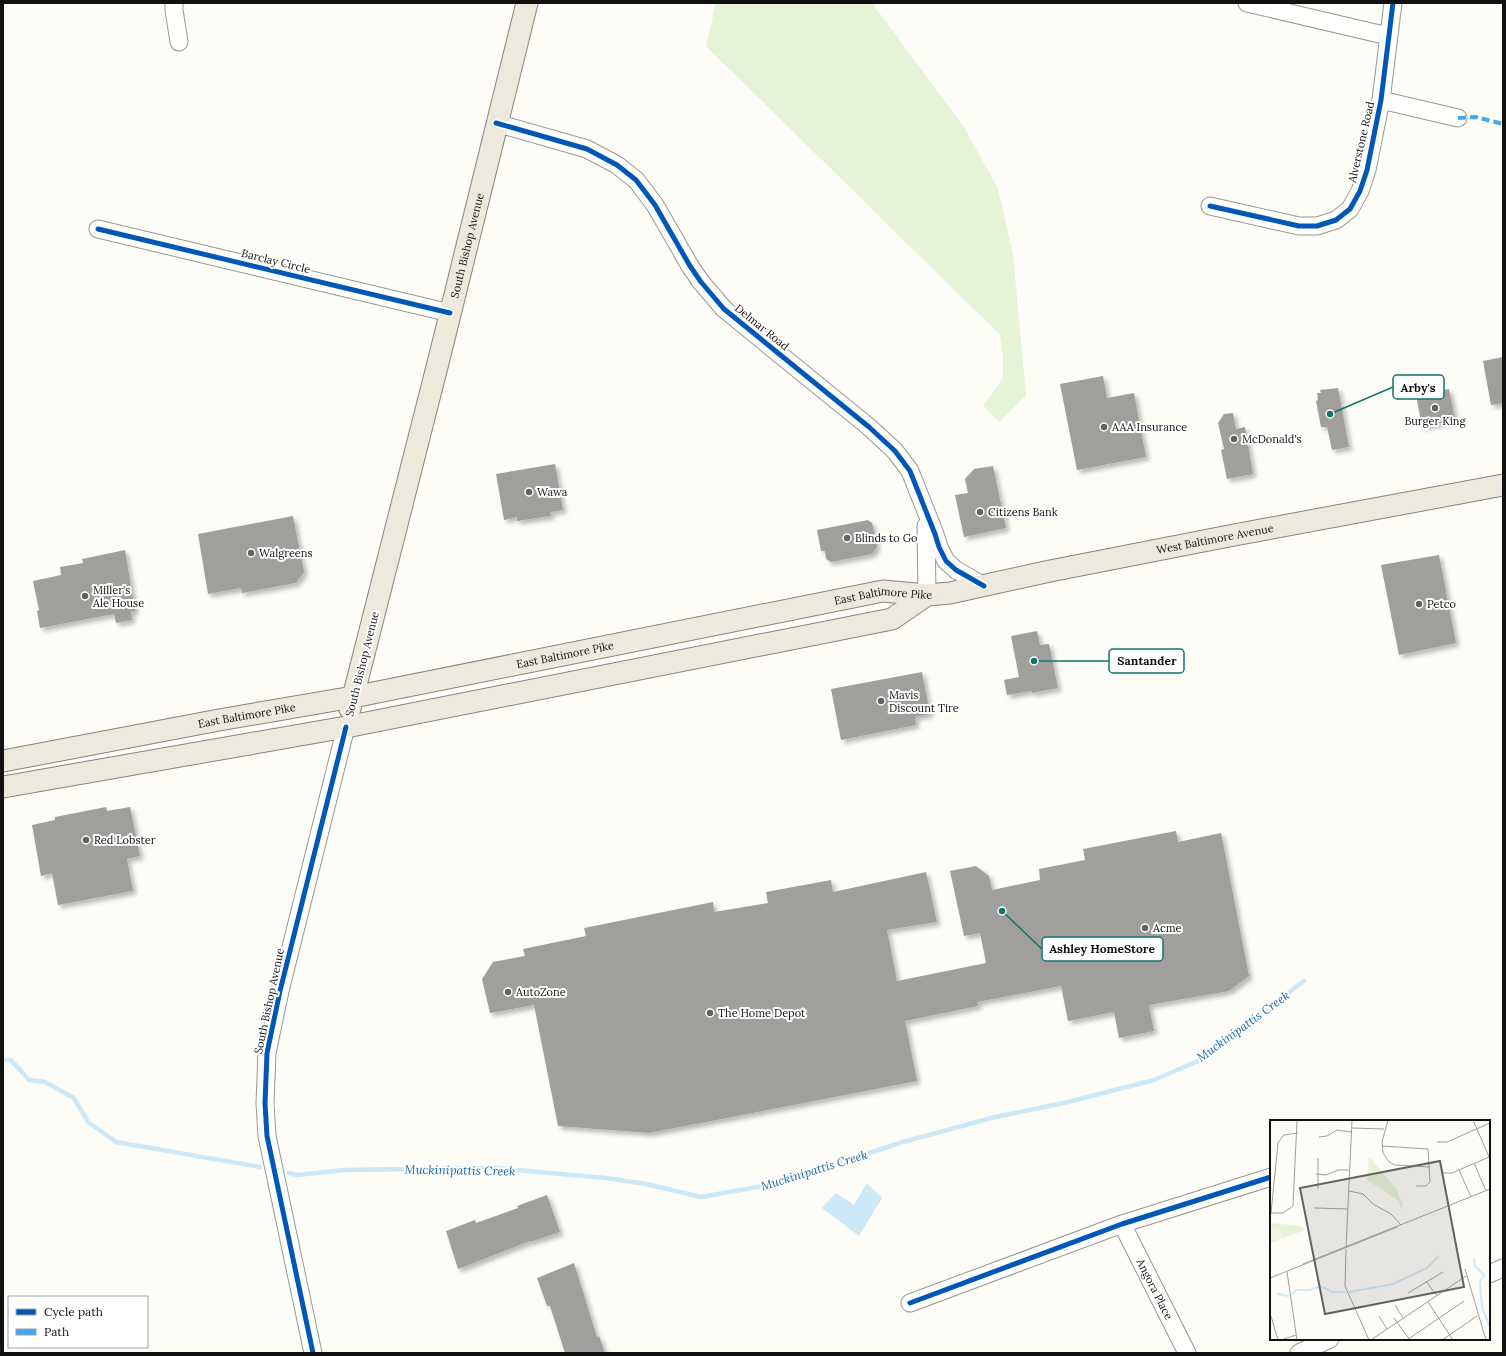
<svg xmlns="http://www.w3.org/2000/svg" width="1506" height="1356" font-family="Lora,serif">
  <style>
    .green { fill: #e7f3d7 }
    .water { fill: #cde8f7 }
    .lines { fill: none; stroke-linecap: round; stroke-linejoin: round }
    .stream { stroke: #cde8f7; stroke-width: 4.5 }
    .building { fill: #a19f9c; filter: url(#shadow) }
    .minor-casing { stroke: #979795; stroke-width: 19 }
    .major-casing { stroke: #858482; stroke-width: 23 }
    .minor { stroke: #fffffe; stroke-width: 17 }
    .major { stroke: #ede9dc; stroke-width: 21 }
    .quiet { stroke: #3fa9f5; stroke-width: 4; stroke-dasharray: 8 4; stroke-linecap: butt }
    .cycleway-casing { stroke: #fff; stroke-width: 8 }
    .cycleway { stroke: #0057b8; stroke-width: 5 }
    .poi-dot { fill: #646362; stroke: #fff; stroke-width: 1.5 }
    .labels { text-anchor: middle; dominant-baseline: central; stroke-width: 4; stroke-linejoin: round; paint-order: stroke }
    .street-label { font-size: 11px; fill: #111; stroke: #fff }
    .poi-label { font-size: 11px; fill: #111; stroke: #fff; text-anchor: start }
    .water-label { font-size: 12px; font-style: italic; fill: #1768a6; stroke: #fff }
    .inset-river { fill: none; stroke: #cde8f7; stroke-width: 2 }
    .inset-road { fill: none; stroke: #9f9e9b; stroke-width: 1 }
    .view { fill: #646362; fill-opacity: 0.15; stroke: #646362; stroke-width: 2 }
    .inset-edge { fill: none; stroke: #111; stroke-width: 2 }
    .leader { fill: none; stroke: #0f766e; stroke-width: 1.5 }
    .callout-dot { fill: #0f766e; stroke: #fff; stroke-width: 1.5 }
    .callout { fill: #fff; stroke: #0f766e; stroke-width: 1.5 }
    .callout-label { font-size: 12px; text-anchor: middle; font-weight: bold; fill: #111 }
  </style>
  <defs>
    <filter id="shadow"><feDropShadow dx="3.5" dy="3.5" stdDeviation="2" flood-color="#0004"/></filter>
  </defs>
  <rect width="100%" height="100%" fill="#fdfcf7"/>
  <polygon class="green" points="716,3 872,3 964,127 998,189 1013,255 1026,395 1000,422 983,406 1003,378 1003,357 1000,335 706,46"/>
  <polygon class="water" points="867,1183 882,1198 859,1236 822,1208 836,1193 854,1205"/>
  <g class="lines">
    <g class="stream">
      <polyline points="3,1060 11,1060 29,1080 45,1082 74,1098 88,1122 116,1142 260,1167"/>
      <polyline points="289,1173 297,1175 345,1170 495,1168 606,1178 646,1184 701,1197 774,1184 903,1142 995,1117 1064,1103 1154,1080 1198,1061 1304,981"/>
    </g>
  </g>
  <g class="building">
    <polygon points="1503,357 1503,403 1491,405 1483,361"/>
    <polygon points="1103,376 1107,398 1134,393 1146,457 1077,470 1060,384"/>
    <polygon points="1338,388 1349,447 1332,450 1327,427 1321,427 1316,401 1318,400 1317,393 1321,393 1320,390"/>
    <polygon points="1449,389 1455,420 1422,427 1416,395"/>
    <polygon points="1233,413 1236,429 1245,427 1253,474 1227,479 1221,450 1224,449 1218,423 1224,414"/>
    <polygon points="555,464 563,510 550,512 551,516 517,521 517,517 504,520 496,474"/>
    <polygon points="993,466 1006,528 964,537 955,495 968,493 965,479 974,469"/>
    <polygon points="293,516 304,572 296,583 242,593 241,588 208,594 198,534"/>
    <polygon points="868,520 872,523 877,547 872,554 831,562 826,559 825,551 821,551 817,530"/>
    <polygon points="125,550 135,611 131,611 132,620 116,623 114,614 40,628 37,611 39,610 33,581 61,575 60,567 83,563 82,559"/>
    <polygon points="1439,555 1456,643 1399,655 1381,565"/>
    <polygon points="1037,631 1040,645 1049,644 1058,688 1032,693 1031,691 1007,695 1004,680 1019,677 1011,636"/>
    <polygon points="922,672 930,714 915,717 916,725 841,740 831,689"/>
    <polygon points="106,807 107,811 130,807 140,856 127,859 133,891 58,905 52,873 41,876 32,825 55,820 55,817"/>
    <polygon points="1176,831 1178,842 1221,833 1249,976 1229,991 1149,1005 1154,1031 1119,1038 1114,1012 1068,1021 1061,986 977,1002 978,1006 905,1021 917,1081 649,1133 558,1126 534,1005 490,1013 482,979 493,962 525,956 523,949 586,936 584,928 713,902 714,912 768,903 766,892 831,880 833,892 926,872 937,922 887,930 897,981 986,963 980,933 964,936 950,871 976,866 989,876 992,890 1040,880 1039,869 1085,860 1083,849"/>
    <polygon points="547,1195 560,1232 530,1242 530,1241 458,1269 446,1231 475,1220 476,1223 518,1208 517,1206"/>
    <polygon points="574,1263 597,1337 599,1336 605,1353 565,1353 550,1306 547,1306 537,1278"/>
  </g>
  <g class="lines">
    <defs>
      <g id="minor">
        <polyline points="174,3 174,10 179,42"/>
        <polyline points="1247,3 1388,36"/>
        <polyline points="1381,100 1458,118"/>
        <polyline points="496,123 587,149 617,165 636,180 655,205 690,266 701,282 724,309 869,427 895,451 910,471 935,534 939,547 946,561 956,570 984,586"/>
        <polyline points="1210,206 1299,226 1317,226 1336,220 1350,209 1360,191 1367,170 1381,100 1393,3"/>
        <polyline points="98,229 450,313"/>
        <polyline points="926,526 927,595"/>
        <path id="s1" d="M1122 1224 1187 1353"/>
        <polyline points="1489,1274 1503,1268"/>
        <polyline points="910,1303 1122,1224 1271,1177"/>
        <polyline points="313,1353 267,1136 265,1103 267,1053 280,991 346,727"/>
        <polyline points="1299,1353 1330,1339"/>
      </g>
      <g id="major">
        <path id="s2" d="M350 709 440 355 527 3"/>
        <path id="s3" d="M3 761 219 720 353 697 883 591 927 595 950 593 1050 571 1229 536 1503 485"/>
        <polyline points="3,787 346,727 892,619 927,595"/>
      </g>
    </defs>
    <use href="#minor" class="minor-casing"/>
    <use href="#major" class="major-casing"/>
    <use href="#minor" class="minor"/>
    <use href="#major" class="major"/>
    <polyline class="quiet" points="1458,118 1476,117 1503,124"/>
    <defs>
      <g id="cycleway">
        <polyline points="496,123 587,149 617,165 636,180 655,205 690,266 701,282 724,309 869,427 895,451 910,471 935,534 939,547 946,561 956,570 984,586"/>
        <polyline points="1210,206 1299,226 1317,226 1336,220 1350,209 1360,191 1367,170 1381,100 1393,3"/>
        <polyline points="98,229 450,313"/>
        <polyline points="910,1303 1122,1224 1271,1177"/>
        <polyline points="313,1353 267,1136 265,1103 267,1053 280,991 346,727"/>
      </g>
    </defs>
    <use href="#cycleway" class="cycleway-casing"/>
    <use href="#cycleway" class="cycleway"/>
  </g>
  <g class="poi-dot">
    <circle cx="1435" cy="408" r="4"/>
    <circle cx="1104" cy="427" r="4"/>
    <circle cx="1234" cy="439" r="4"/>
    <circle cx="529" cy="492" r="4"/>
    <circle cx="980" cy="512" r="4"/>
    <circle cx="847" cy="538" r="4"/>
    <circle cx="251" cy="553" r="4"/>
    <circle cx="85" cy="596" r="4"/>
    <circle cx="1419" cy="604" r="4"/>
    <circle cx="881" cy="701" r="4"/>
    <circle cx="86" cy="840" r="4"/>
    <circle cx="1145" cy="928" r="4"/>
    <circle cx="508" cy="992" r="4"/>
    <circle cx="710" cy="1013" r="4"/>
  </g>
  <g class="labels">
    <g class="street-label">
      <text transform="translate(1361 142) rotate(-77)">Alverstone Road</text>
      <text stroke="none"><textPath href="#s2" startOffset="478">South Bishop Avenue</textPath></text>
      <text transform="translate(276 261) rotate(14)">Barclay Circle</text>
      <text transform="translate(762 327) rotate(39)">Delmar Road</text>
      <text stroke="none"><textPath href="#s3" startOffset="1234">West Baltimore Avenue</textPath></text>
      <text stroke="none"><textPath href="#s3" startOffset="896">East Baltimore Pike</textPath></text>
      <text stroke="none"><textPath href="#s3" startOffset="572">East Baltimore Pike</textPath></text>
      <text transform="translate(362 664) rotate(-76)">South Bishop Avenue</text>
      <text stroke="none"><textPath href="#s3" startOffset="248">East Baltimore Pike</textPath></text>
      <text transform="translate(269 1001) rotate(-78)">South Bishop Avenue</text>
      <text stroke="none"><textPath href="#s1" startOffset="73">Angora Place</textPath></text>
    </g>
    <g class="poi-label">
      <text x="1435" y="421" text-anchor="middle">Burger King</text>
      <text x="1112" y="427">AAA Insurance</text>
      <text x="1242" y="439">McDonald's</text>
      <text x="537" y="492">Wawa</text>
      <text x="988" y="512">Citizens Bank</text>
      <text x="855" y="538">Blinds to Go</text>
      <text x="259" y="553">Walgreens</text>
      <text x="93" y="590">Miller's<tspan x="93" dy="13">Ale House</tspan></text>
      <text x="1427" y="604">Petco</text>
      <text x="889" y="695">Mavis<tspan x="889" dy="13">Discount Tire</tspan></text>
      <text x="94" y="840">Red Lobster</text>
      <text x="1153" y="928">Acme</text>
      <text x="516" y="992">AutoZone</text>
      <text x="718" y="1013">The Home Depot</text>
    </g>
    <g class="water-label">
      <text transform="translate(1243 1026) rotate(-36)">Muckinipattis Creek</text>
      <text transform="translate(460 1170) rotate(1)">Muckinipattis Creek</text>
      <text transform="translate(814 1170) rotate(-17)">Muckinipattis Creek</text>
    </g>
  </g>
  <g transform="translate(1270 1120)">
    <rect width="220" height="220" fill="#fdfcf7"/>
    <path d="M99 37 126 68 133 86 131 89 129 81 97 60ZM0 103 31 106 35 110 0 123Z" fill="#e7f3d7"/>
    <path d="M0 107 9 109 13 117 0 121Z" fill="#f0f6e1"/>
    <path class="inset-river" d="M204 138 205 146 214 155 210 162 212 188 220 207M79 172 123 164 157 148 169 136M7 174 19 176M22 175 26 170H40L51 166 62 172H75"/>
    <path class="inset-road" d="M118 0 112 22 113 33 119 42 125 45 160 47M203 0 220 39M82 8 114 9M49 17 57 16 67 10 82 12M167 22H177L220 3M112 26 158 29 160 62 156 66H146M48 38V69M204 43 216 71M189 50 201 77M172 53H182L219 37M46 54 56 55 68 50H80M79 71 93 74 103 84 121 94 131 105M44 88 78 89M0 93H13L23 86 27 0M1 93 8 23 14 15 28 13M76 128 82 0M76 129 75 166 99 220M33 144 220 69M195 149 216 220M17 152 27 220M0 158 127 107M156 161 167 176M138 173 173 152M158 182 183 220M125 185 133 198M1 196 8 220M109 196 117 209M124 198 140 220M11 220 26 215M101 220 196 156M137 220 194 181M172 220 207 196"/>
    <path class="view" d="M170 41 194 167 55 194 30 68Z"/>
    <rect width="220" height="220" class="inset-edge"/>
  </g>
  <path class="leader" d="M1330 414L1393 387M1034 661L1109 661M1002 911L1042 949"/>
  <g class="callout-dot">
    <circle cx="1330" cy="414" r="4"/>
    <circle cx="1034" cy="661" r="4"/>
    <circle cx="1002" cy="911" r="4"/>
  </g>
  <g class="callout">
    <rect x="1393" y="375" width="51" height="24" rx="4"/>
    <rect x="1109" y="649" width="75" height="24" rx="4"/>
    <rect x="1042" y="937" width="121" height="24" rx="4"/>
  </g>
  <g class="callout-label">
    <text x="1418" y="392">Arby's</text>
    <text x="1147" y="665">Santander</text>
    <text x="1102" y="953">Ashley HomeStore</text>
  </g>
  <rect width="1506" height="1356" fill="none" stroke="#111111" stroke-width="8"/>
  <rect x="8" y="1296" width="140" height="52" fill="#ffffff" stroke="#a0a0a0"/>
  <rect x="16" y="1309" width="20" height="6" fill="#0057b8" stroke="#a0a0a0"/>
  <text x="44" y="1316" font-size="12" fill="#111111">Cycle path</text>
  <rect x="16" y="1329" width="20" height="6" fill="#3fa9f5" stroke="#a0a0a0"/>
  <text x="44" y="1336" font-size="12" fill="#111111">Path</text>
</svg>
